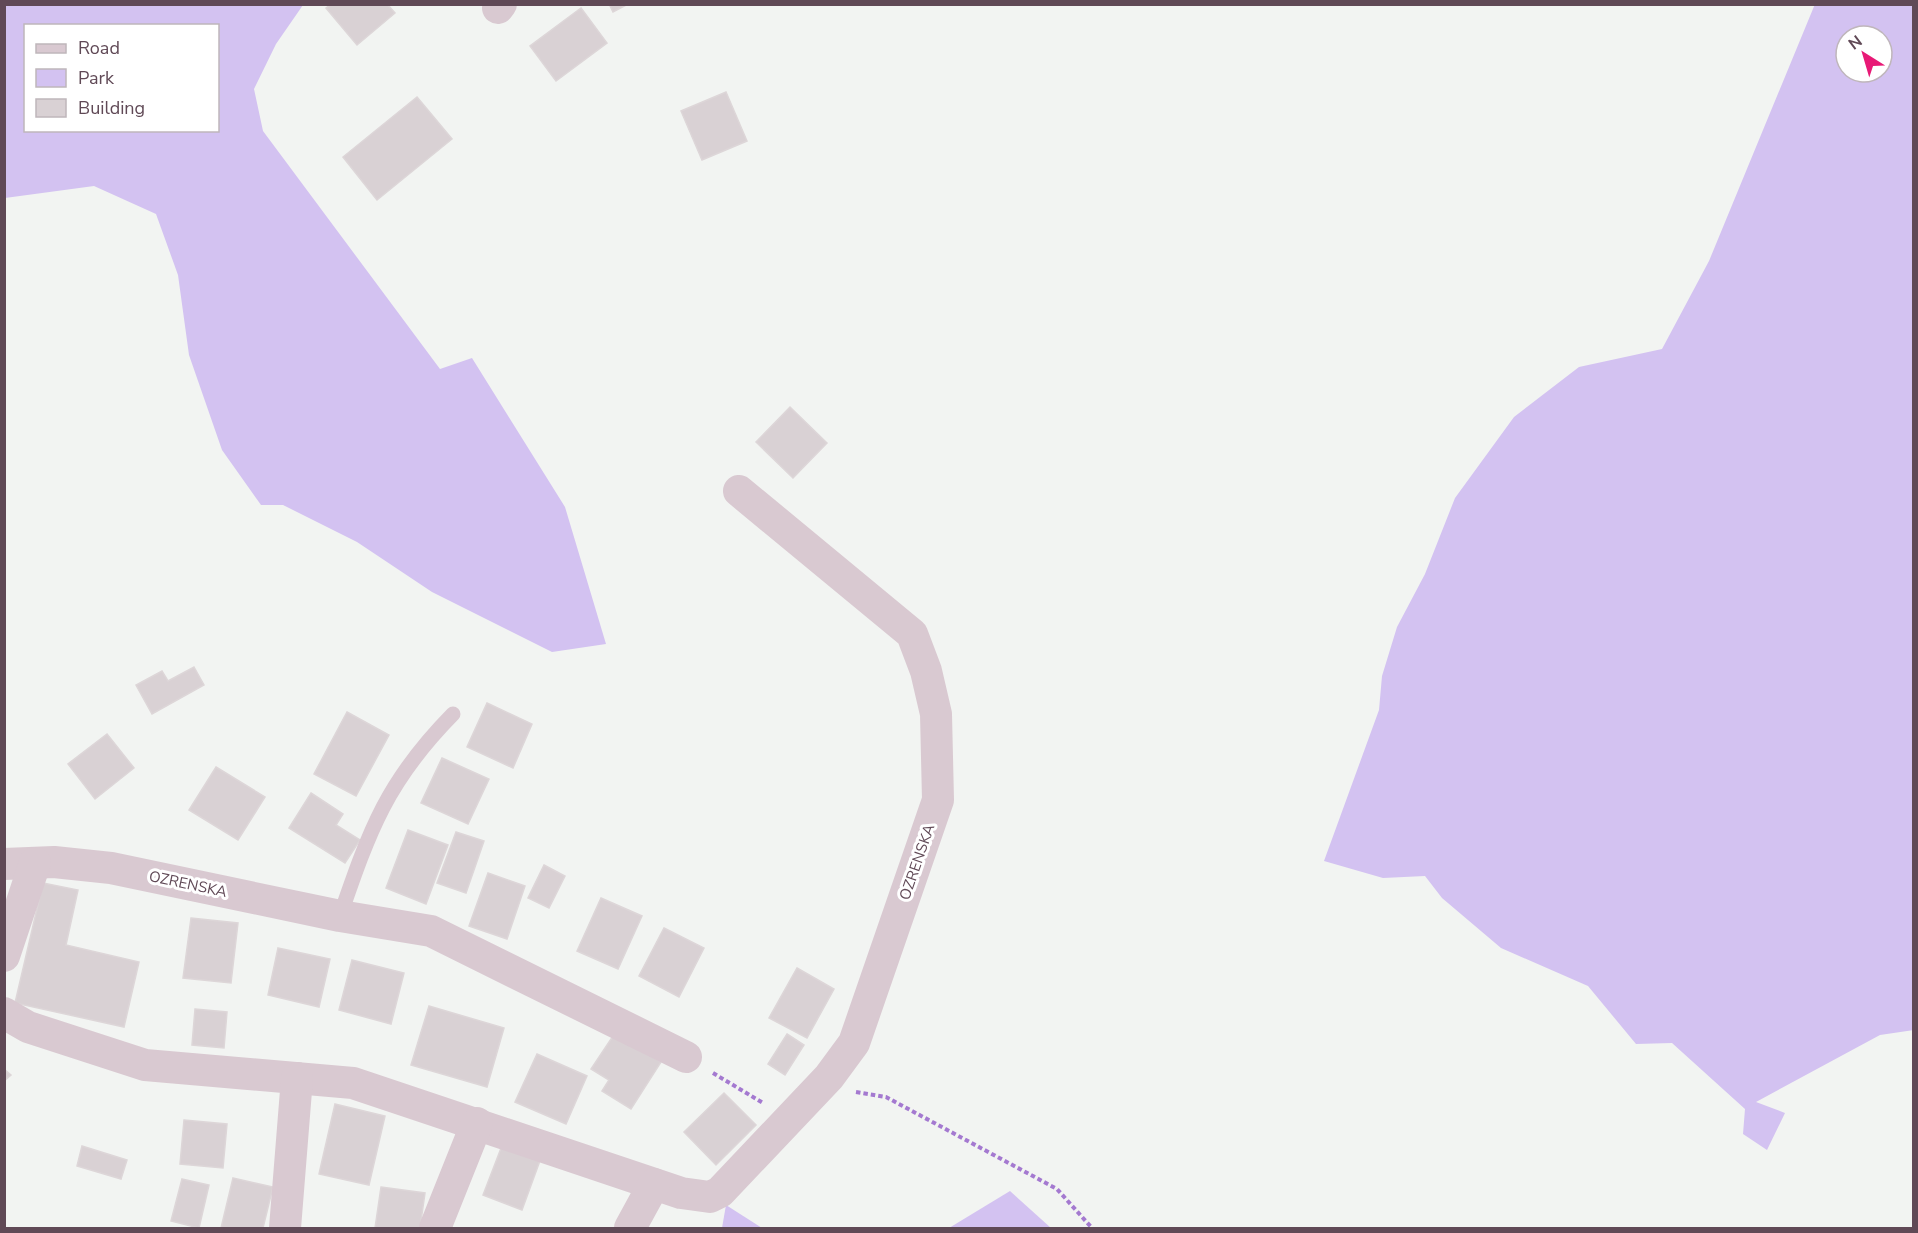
<svg xmlns="http://www.w3.org/2000/svg" width="1918" height="1233" font-family="'Nunito Sans',sans-serif">
  <style>
    .green { fill: #d3c2f1; fill-rule: evenodd }
    .building { fill: #d9d1d4; stroke: #ddd6d8; stroke-width: 1.5 }
    .lines { fill: none; stroke-linecap: round; stroke-linejoin: round }
    .path { stroke: #a479d0; stroke-width: 4; stroke-dasharray: 4.5 3; stroke-linecap: butt }
    .lane { stroke: #d9c9d1; stroke-width: 15 }
    .street { stroke: #d9c9d1; stroke-width: 32 }
    .labels { text-anchor: middle; dominant-baseline: central; stroke-width: 6; stroke-linejoin: round; paint-order: stroke }
    .street-label { font-size: 15px; fill: #604956; stroke: #fff }
  </style>
  <rect width="100%" height="100%" fill="#f2f4f2"/>
  <g class="green">
    <path d="M5 4 303 5 276 44 254 89 263 131 440 369 472 358 565 507 606 644 552 652 432 592 357 542 283 505H261L222 450 189 355 178 275 156 214 94 186 5 198ZM26 26H218V130H26Z"/>
    <path d="M1815 4 1913 5 1914 1030 1880 1035 1756 1102 1785 1113 1767 1150 1743 1134 1745 1109 1672 1043 1636 1044 1588 986 1501 948 1442 898 1425 876 1383 878 1324 861 1379 710 1382 676 1397 627 1425 574 1455 498 1514 417 1579 367 1662 349 1709 261ZM1846 36H1882V72H1846Z"/>
    <polygon points="1010,1191 1051,1228 949,1228"/>
    <polygon points="726,1205 762,1228 722,1228"/>
  </g>
  <g class="building">
    <polygon points="331,4 387,4 395,13 357,45 326,8"/>
    <polygon points="609,4 628,4 613,12"/>
    <polygon points="581,8 607,43 556,81 530,46"/>
    <polygon points="726,92 747,141 702,160 681,111"/>
    <polygon points="417,97 452,139 377,200 343,157"/>
    <polygon points="790,407 827,443 793,478 756,442"/>
    <polygon points="194,667 204,685 152,714 136,685 162,671 168,681"/>
    <polygon points="487,703 532,724 513,768 467,747"/>
    <polygon points="347,712 389,735 356,796 314,774"/>
    <polygon points="107,734 134,768 95,799 68,764"/>
    <polygon points="442,758 489,779 468,824 421,803"/>
    <polygon points="216,767 265,797 238,840 189,810"/>
    <polygon points="311,793 343,814 336,825 360,840 345,863 289,828"/>
    <polygon points="408,830 448,845 426,904 386,888"/>
    <polygon points="456,832 484,841 466,893 437,883"/>
    <polygon points="544,865 565,876 549,908 528,898"/>
    <polygon points="488,873 525,886 507,939 469,926"/>
    <polygon points="43,883 78,890 66,945 139,962 124,1027 15,1003"/>
    <polygon points="601,898 642,916 618,969 577,951"/>
    <polygon points="191,918 238,923 231,983 183,978"/>
    <polygon points="664,928 704,948 679,997 639,976"/>
    <polygon points="278,948 330,959 319,1007 268,995"/>
    <polygon points="352,960 404,973 391,1024 339,1010"/>
    <polygon points="797,968 834,989 807,1038 769,1018"/>
    <polygon points="429,1006 504,1028 487,1087 411,1065"/>
    <polygon points="195,1009 227,1012 224,1048 192,1045"/>
    <polygon points="615,1033 661,1062 631,1109 602,1091 609,1080 591,1069"/>
    <polygon points="787,1034 804,1045 785,1075 768,1064"/>
    <polygon points="537,1054 587,1076 566,1124 515,1102"/>
    <polygon points="4,1069 11,1075 4,1081"/>
    <polygon points="724,1093 756,1125 716,1165 684,1132"/>
    <polygon points="335,1104 385,1116 369,1185 319,1174"/>
    <polygon points="184,1120 227,1124 223,1168 180,1164"/>
    <polygon points="503,1143 541,1158 522,1210 483,1195"/>
    <polygon points="82,1146 127,1160 121,1179 77,1166"/>
    <polygon points="233,1178 273,1187 263,1228 221,1228"/>
    <polygon points="182,1179 209,1185 199,1228 171,1221"/>
    <polygon points="381,1187 425,1193 420,1228 375,1228"/>
  </g>
  <g class="lines">
    <g class="path">
      <polyline points="713,1073 763,1103"/>
      <polyline points="856,1092 886,1097 1057,1189 1092,1228"/>
    </g>
    <path class="lane" d="M340 916C370 829 387 781 453 714"/>
    <g class="street">
      <polyline points="498,8 501,4"/>
      <polyline points="4,864 54,862 111,868 340,916 431,931 686,1057"/>
      <polyline points="4,956 35,863"/>
      <polyline points="4,1013 28,1027 145,1065 353,1083 681,1193 710,1197 720,1192 829,1077 854,1043 938,800 936,714 926,671 912,634 739,491"/>
      <polyline points="285,1228 297,1078"/>
      <polyline points="435,1228 477,1123"/>
      <polyline points="630,1228 654,1184"/>
    </g>
  </g>
  <g class="labels">
    <g class="street-label">
      <text transform="translate(917 862) rotate(-71)">OZRENSKA</text>
      <text transform="translate(188 884) rotate(12)">OZRENSKA</text>
    </g>
  </g>
  <rect width="1918" height="1233" fill="none" stroke="#604956" stroke-width="12"/>
  <rect x="24" y="24" width="195" height="108" fill="#ffffff" stroke="#bfb6bb" stroke-width="1.5"/>
  <rect x="36" y="44" width="30" height="9" fill="#d9c9d1" stroke="#bfb6bb" stroke-width="1.5"/>
  <text x="78" y="54" font-size="18" fill="#604956">Road</text>
  <rect x="36" y="69" width="30" height="18" fill="#d3c2f1" stroke="#bfb6bb" stroke-width="1.5"/>
  <text x="78" y="84" font-size="18" fill="#604956">Park</text>
  <rect x="36" y="99" width="30" height="18" fill="#d9d1d4" stroke="#bfb6bb" stroke-width="1.5"/>
  <text x="78" y="114" font-size="18" fill="#604956">Building</text>
  <g transform="translate(1864 54) rotate(323)"><circle r="28" fill="#ffffff" stroke="#bfb6bb" stroke-width="1.5"/>
  <path d="M0-4.5L10 22L0 15L-10 22Z" fill="#e81976"/>
  <text y="-9" font-size="16" font-weight="bold" text-anchor="middle" fill="#604956">N</text>
  </g>
</svg>
